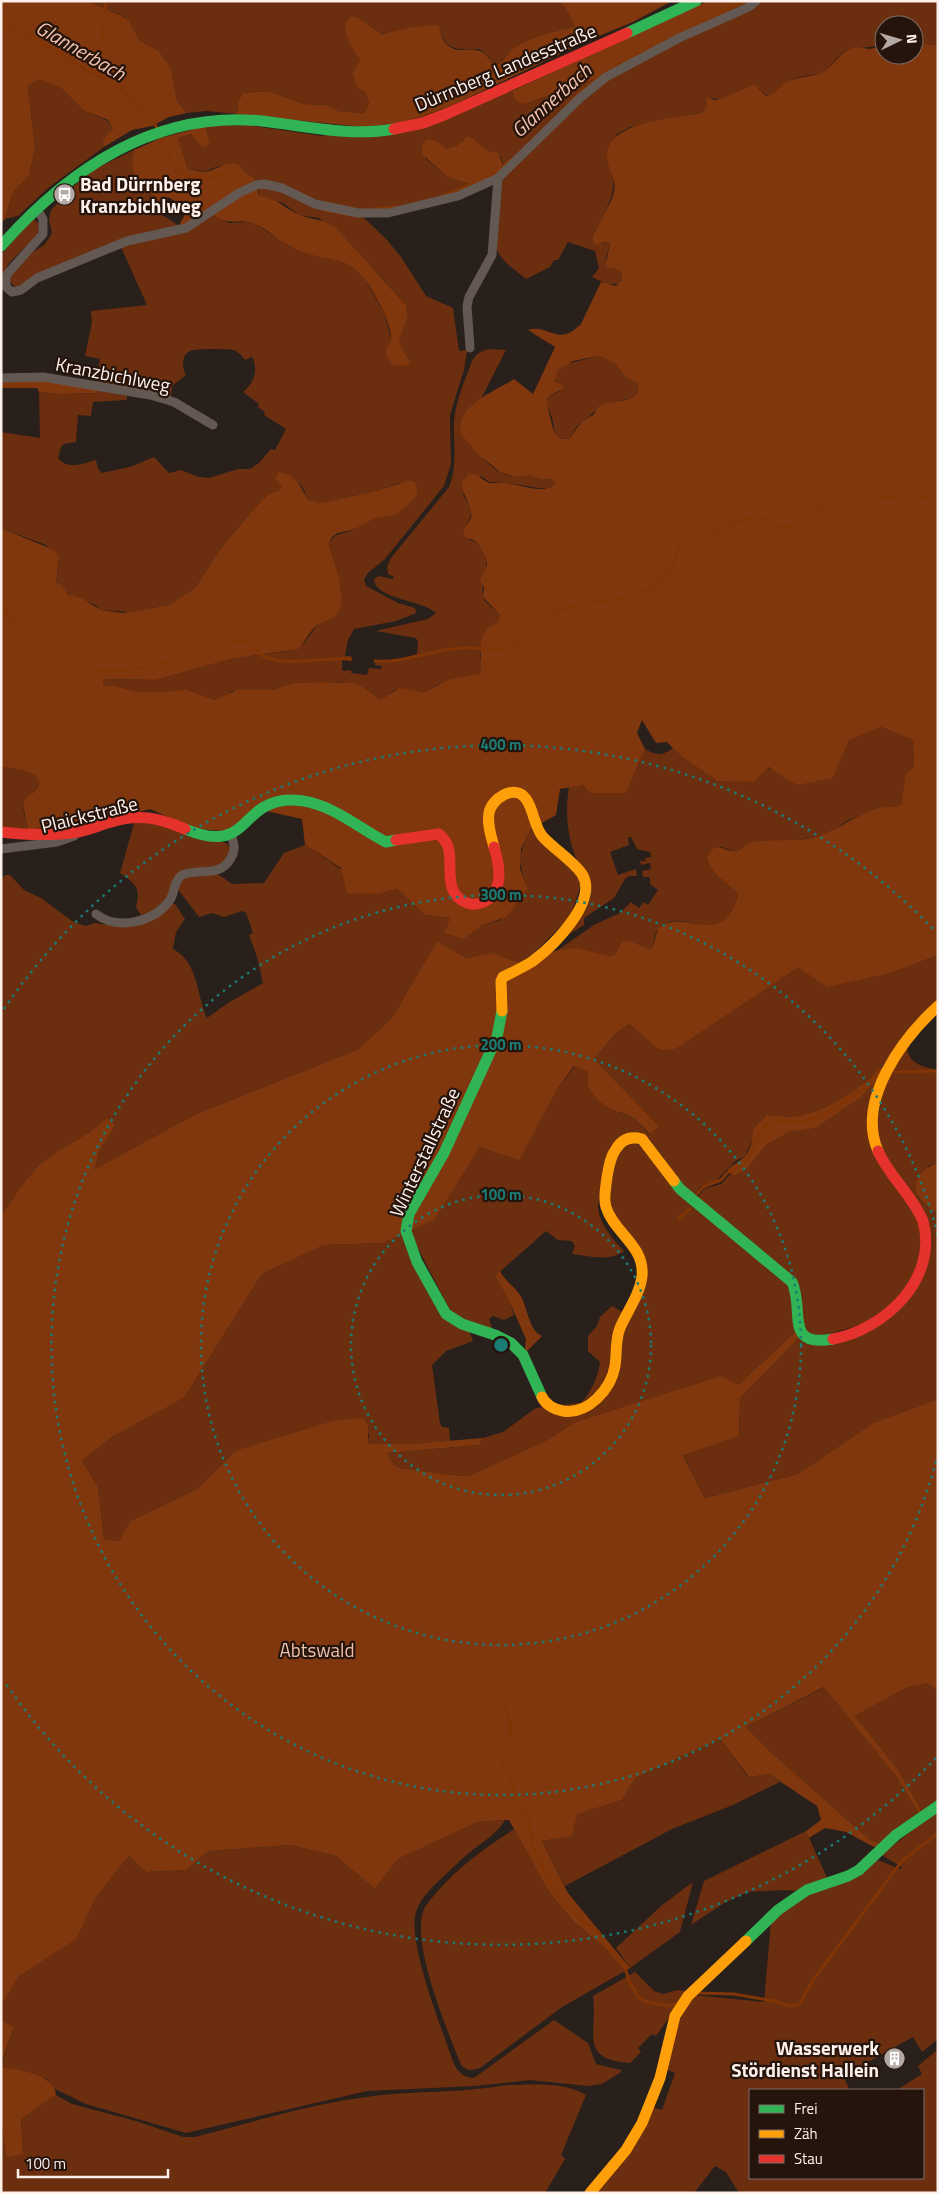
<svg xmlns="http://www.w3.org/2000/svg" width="939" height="2194" font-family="'Titillium Web',sans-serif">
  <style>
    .green { fill: #6b2f10 }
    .forest { fill: #81370d; fill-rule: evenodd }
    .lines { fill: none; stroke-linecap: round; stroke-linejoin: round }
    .stream { stroke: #813405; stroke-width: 3 }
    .street { stroke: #645852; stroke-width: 9 }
    .fast { stroke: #30b455; stroke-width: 11 }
    .slow { stroke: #ff9f0a; stroke-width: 11 }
    .jam { stroke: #e5322d; stroke-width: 11 }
    .ring { fill: none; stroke: #1b7c74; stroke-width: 2.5; stroke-dasharray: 2.5 5 }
    .labels { text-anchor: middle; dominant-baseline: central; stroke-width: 4.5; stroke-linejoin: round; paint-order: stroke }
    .street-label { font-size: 19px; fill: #fef1ec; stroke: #25140c }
    .poi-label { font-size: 19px; font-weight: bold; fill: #fef1ec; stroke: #25140c; text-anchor: start }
    .park-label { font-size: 19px; fill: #efbfaa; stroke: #25140c }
    .water-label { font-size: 20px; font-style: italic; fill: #f4c3ae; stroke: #25140c }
    .centre { fill: #1b7c74; stroke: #25140c; stroke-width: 2.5 }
    .ring-label { font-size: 15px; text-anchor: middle; font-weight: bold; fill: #1b7c74; stroke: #25140c; stroke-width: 4.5; stroke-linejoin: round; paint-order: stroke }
  </style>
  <rect width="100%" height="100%" fill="#291f1b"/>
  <g class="green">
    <path d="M89 1H559L566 9 575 27C560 29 530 38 518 45 508 51 505 62 493 66L489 57 479 49C461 50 444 51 440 29 415 21 403 36 380 33L357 17 347 20V34L360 59 369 103 364 113 338 111 326 105 304 104 268 91 243 93 238 102 237 114 207 111 187 113 177 101 171 68 159 51 139 40 127 18Z"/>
    <path d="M760 1H938V45L914 43V25H884V44C870 49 860 46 846 51 838 54 833 64 826 70 817 77 807 74 796 78 785 81 778 93 767 96L758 88 752 85 720 99 707 98V109L703 112 630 127 617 134 607 162C622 188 607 208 595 231L601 244 607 242 610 243 606 259 622 273V281L620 284H606L592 277 599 268 595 251 568 242 558 260H554L550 267 526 279C515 270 502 262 496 248L502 182 505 173 579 101 608 78Z"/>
    <polygon points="40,78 61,88 84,111 108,121 113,129 104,140 104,147 48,188 18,216 5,219 13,192 29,176 35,148 28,86"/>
    <path d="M598 78 504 167 501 157 480 147 475 140 464 139 456 146 425 158 447 177 476 186C447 197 407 210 376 210 328 210 263 185 219 166L203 172 192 169 188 170 178 138 191 134 201 146 210 142 205 126 248 125 322 136 512 91 530 102Z"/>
    <path d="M134 150C126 175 145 191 164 203L159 213 181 227 147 232 17 287 14 286 10 281 12 273 30 254 44 245 50 237 52 233 49 219 51 210 87 173Z"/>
    <path d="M265 187 363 217 387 240 401 257 426 296 453 308 459 351 467 350 464 370 450 415 451 464 444 486 385 559 368 573 364 580 366 586 398 603 415 608 416 613 396 621 354 629 348 640 345 656H351L350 667V661L342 660V671L351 670V673L367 675 369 668 381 669 382 666 375 665 376 660H397L417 654 418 642 416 638 376 631 428 619 436 613C424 600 375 600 374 579L378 576 393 579 394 577 388 574 387 567 391 558 449 487C458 465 453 444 454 421 456 400 465 380 472 361 480 347 491 349 506 350L481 399 474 403 465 438C480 452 490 473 513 476 518 477 523 475 528 475 536 476 543 480 551 479L555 483 548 488H538L509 483 489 482 481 476 463 494C470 510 476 512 464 528L470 540 477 542 486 558V570L482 575 483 597 485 601 500 615V619L480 655 483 669 481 673 439 684 424 692 396 689 385 697 379 699 363 687 340 682 292 683 273 690 232 691 227 696 215 700 185 689 166 692H139L115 686 103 685V681L106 679 156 680 231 659 293 650 304 643 319 623 337 614 341 589 329 544C335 532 341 535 352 530 358 528 363 523 369 520 383 515 393 516 407 506L400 483 379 490 321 503C302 501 309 493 299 483 295 479 290 476 285 474L279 482 281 485 280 490 269 493 251 512 219 551 195 588 169 605 129 612 101 610 94 604 72 597 56 582 59 561 46 545 1 528V432L40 438 39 392 59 394 97 393 100 389 127 396V400L93 402 91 416 78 415 76 442 64 444 61 447 58 458C67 470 83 464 96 460L98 469 102 473 130 467 154 457 169 473 181 470 199 477 209 478 238 469H250L259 463 271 449 275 450 286 429 264 415 265 412 258 407 259 404 243 392C254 383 259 370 252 357L245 360C242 356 239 352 233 350 226 349 196 348 190 351 181 355 182 369 186 375L172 386 171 398 96 383 100 359 85 356 92 322 91 311 147 305 121 247 213 215 229 223 246 222 256 224 290 247 333 259 348 265 362 274 384 313 391 338 390 345 388 346 409 359 400 346 399 342 408 314 406 305 380 276 319 218 299 215 283 203 259 196 258 189Z"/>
    <polygon points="31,220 35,220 40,225 37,235 9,263 1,279 1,255"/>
    <path d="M599 356 614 363 627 378 637 383 638 388 636 394 631 398 603 405 577 426 569 439C550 437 556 431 552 418 547 402 541 399 560 391L555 378 558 370 566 364Z"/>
    <path d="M881 727 913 740 914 766 905 777 901 806 876 808 847 821 829 833 810 838 779 842H751L739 850 734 851 721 847 707 857C709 872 726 883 737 892 738 899 735 904 732 910 713 944 683 908 661 926 654 931 655 939 653 947L649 949 628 940 622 943 615 954 610 956 558 950 594 925 620 913 631 902 639 908 644 902 648 905 658 890 650 884V877H643L642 871 651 869 650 863 641 865 640 861H646L645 858 651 857 650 852 637 849 631 837H628L629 845 610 852 618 875 636 869 637 876H629L625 879 614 898 584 918V925L568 935C576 923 589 909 591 894 593 880 582 872 577 860 567 837 565 811 569 787L584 785 626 793 645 749C657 756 662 756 673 748L680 755 833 778 849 739Z"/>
    <path d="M1 767C11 768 49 771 36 790 32 795 25 796 24 804 22 812 27 822 28 830L1 828Z"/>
    <path d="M135 820H140L226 843 230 847V853L222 865C213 867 198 867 191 872 174 883 161 913 141 915L136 907C141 888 136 884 120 873Z"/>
    <path d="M531 829 541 842 576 873 581 885 570 917 522 965 491 953 466 958 437 941 392 1018 357 1050 194 1115 95 1169 99 1151 116 1125 107 1118C88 1136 65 1145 45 1160 30 1171 12 1200 1 1216V880L5 875H10L24 890 41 898 72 921 85 926 96 923 120 927 170 904H175L185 919 176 932 173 949C199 963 196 994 207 1018L228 1003 263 983 257 957 249 935 253 933 246 913 242 911 224 917 212 913 199 917 177 888 184 878 218 874 232 884 264 883 284 853 305 845 378 894 397 889 425 915 450 918 464 939 481 926 500 920 528 889C517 862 518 855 531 829Z"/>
    <path d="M938 955V1002C899 1047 860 1105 797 1116 788 1118 776 1115 767 1115L753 1129V1138L745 1156 734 1162 716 1181 700 1187 693 1198 648 1137H622C617 1150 598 1196 598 1207 599 1223 613 1240 624 1251 609 1262 590 1256 572 1254L575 1246 572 1241 558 1240 546 1231 495 1276 510 1303 514 1315 504 1320 493 1316 489 1319 493 1331 453 1316 409 1231 434 1219 480 1147 556 1091 575 1066 588 1072 620 1113 634 1118 649 1134 659 1126 594 1059 616 1033 629 1024 659 1050 710 1025 798 966 894 972Z"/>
    <path d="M907 1047C908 1064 924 1067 938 1070V1162L928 1166 918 1197 928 1208 938 1212V1399L873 1423 798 1474 705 1498 683 1454 739 1436 740 1398 799 1338 805 1343 895 1314 932 1243 884 1160 876 1129 884 1085Z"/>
    <polygon points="882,1075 871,1134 915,1209 925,1250 907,1294 873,1321 815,1338 803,1328 800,1292 696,1199 704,1189 721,1184 731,1173 734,1176 748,1168 766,1145 789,1132 816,1128 860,1098"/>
    <polygon points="631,1143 641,1145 791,1286 796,1331 738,1385 620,1408 575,1422 549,1439 471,1475 461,1476 399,1468 394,1465 387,1453 479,1445 483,1438 503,1432 536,1408 597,1401 620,1340 646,1280 608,1199 618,1152"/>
    <polygon points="403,1234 432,1298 469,1330 473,1341 446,1351 432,1365 440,1423 442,1427 449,1428 450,1441 410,1444 368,1444 369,1434 235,1451 197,1489 130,1521 119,1541 104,1539 98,1487 82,1461 112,1437 184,1398 262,1274 324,1245 383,1243"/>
    <path d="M612 1306 624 1313 613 1357 601 1389 580 1404C591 1392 598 1378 600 1362L588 1351V1336L597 1326 600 1317Z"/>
    <polygon points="927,1683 938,1692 938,1803 922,1812 899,1771 855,1716 906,1688"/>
    <polygon points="825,1687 896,1776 919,1814 883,1844 870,1840 772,1753 746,1727"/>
    <polygon points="720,1739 748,1777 769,1774 780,1782 733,1805 672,1829 565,1886 542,1841 571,1836 576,1814 622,1800 635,1778"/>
    <polygon points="938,1810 938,2039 922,2052 913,2037 843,2076 850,2090 750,2090 750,2178 923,2178 923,2090 897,2090 922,2074 918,2066 938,2049 938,2193 739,2193 726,2172 715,2166 694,2193 595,2193 652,2107 662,2110 675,2073 665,2069 675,2028 694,1995 764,2002 771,1921 784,1908 878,1860 900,1869 902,1867 881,1855"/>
    <path d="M505 1820C496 1835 482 1842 469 1853 461 1859 454 1867 446 1874 436 1883 420 1898 416 1912 407 1942 441 2026 452 2059 457 2071 461 2077 474 2078L554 2020 588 2043 596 2064 621 2070V2072L602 2084 588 2086 530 2080 475 2086 367 2091 186 2133 86 2104 55 2089 47 2079 1 2066 14 2027 1 2020V2007L18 1977 75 1939 95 1899 129 1856 148 1872 186 1870 209 1851 290 1845 336 1856 375 1889 398 1859 478 1822Z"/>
    <path d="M514 1829 549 1892 573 1921 603 1946 625 1971 562 2007 480 2068C471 2071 467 2071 461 2065 448 2031 408 1939 425 1907 428 1902 433 1897 437 1892 459 1866 485 1848 514 1829Z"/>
    <polygon points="806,1831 828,1880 798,1891 782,1890 748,1892 724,1903 691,1925 704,1881"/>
    <polygon points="693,1882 680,1932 630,1968 616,1948 661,1906"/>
    <path d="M635 1972 654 1991 663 1994 677 1990 688 1991 656 2036 652 2034 638 2048 641 2052 630 2063C578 2059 598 2034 593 1996Z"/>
    <path d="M507 2085C533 2085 563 2081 586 2095L561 2155 565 2159 545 2193H1V2118L6 2158 23 2155 21 2119 56 2095 72 2104 136 2121 183 2137H195C249 2123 304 2106 359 2098 409 2090 456 2094 507 2085Z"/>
  </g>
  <g class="forest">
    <polygon points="1,1 89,1 128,19 139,40 159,51 171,68 177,101 187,113 169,117 152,126 132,130 104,147 103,140 113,129 108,120 84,111 61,88 39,79 28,86 35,148 29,176 13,192 5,219 1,223"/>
    <path d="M559 1H672L633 22 594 38 453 105 404 122 362 127 237 114 238 102 243 93 268 91 304 104 326 105 338 111 364 113 369 103 366 92 357 87 353 73 360 59C353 49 338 28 350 17H357L380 33 383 34 413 27 436 25 439 27C441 32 441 37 444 41 460 62 478 35 494 66 505 62 508 51 518 45 530 38 560 29 575 27L566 9Z"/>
    <polygon points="708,1 751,1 652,47 598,78 530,102 522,104 516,100 512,91"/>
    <path d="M914 43 938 45V955L894 972 827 987 798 967 675 1049 659 1050 629 1024 616 1033 594 1059 659 1126 650 1134 634 1118 607 1107 598 1100 588 1087V1072L574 1066 556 1091 519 1160 480 1147 434 1220 383 1243 324 1245 262 1274 184 1398 112 1437 82 1461 98 1487 104 1539 119 1541 130 1521 197 1489 235 1451 333 1421 359 1418 365 1420 368 1425V1444H410L483 1438 479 1445 387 1453 394 1465 399 1468 461 1476 471 1475 549 1439 575 1422 722 1376 738 1385 796 1331 799 1338 740 1398 739 1436 683 1455 705 1498 798 1474 873 1423 938 1399V1692L927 1683 906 1688 855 1716 899 1771 922 1812 919 1814 896 1776 824 1687 746 1727 772 1753 870 1840 883 1844 874 1847 846 1832 825 1828 809 1838 806 1831 821 1820 817 1806 769 1774 749 1777 720 1739 635 1778 622 1800 577 1814 572 1836 542 1841 568 1893 630 1968 625 1971 603 1946 573 1921 549 1892 509 1820H505L478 1822 398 1859 375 1889 336 1856 290 1845 209 1851 186 1870 147 1872 129 1856 95 1899 76 1939 18 1977 1 2007V1216C12 1200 30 1171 45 1160 65 1145 88 1136 107 1118L116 1125 99 1151 95 1169 194 1115 357 1050 392 1018 437 941 466 958 491 953 519 963 558 950 576 948 610 956 615 954 622 942 628 940 649 949 653 947 658 928C682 908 713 943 732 910 735 904 738 899 737 892 726 883 709 872 707 857L714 848C722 846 728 852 736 851 743 850 746 842 753 842 772 839 792 842 811 838 834 833 852 817 874 809 882 806 893 807 901 806L905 776 914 766 913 740 881 727 849 740 833 778 797 785 768 767 754 782 718 781 680 755 667 742 656 743 642 720 637 733 645 749 626 793H590L584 785 560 789 556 815 531 829 521 849 520 869 528 889 506 917 481 926 464 939 445 933 450 918 425 915 397 889 378 894 347 893 341 868 305 845 302 819 266 811 226 831 195 829 150 809 103 821 28 830C27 822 23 812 24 804 24 796 32 795 36 790 49 771 11 768 1 767V528L54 550 59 558 56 582 62 586 69 595 81 598 101 610 123 613 169 605 195 588 219 551 251 512 269 493 280 490 281 485 275 479 279 472C301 477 298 486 309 500L321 503 379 490 408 481H413L416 485 417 495 407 506 394 515 373 519 355 529 338 533 332 537 329 544C333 562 351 601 335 616 329 621 321 621 315 627 308 634 305 642 298 649L231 659 156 680 106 679 103 681V685L115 686 139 692H166L185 689 215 700 237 690H273L292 683 323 682 353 683 363 687 379 699 385 697 399 688 424 692 448 680 481 673V640L487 629 498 622 500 615 483 597 484 588 480 580 487 565 486 558 477 542C470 537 462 540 464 528 466 525 470 521 471 518 474 511 461 493 462 482L469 474C479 473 481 480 490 483 495 484 501 482 506 483 520 484 544 496 555 483L551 479H541L529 475 516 477 500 472 479 455 461 434C455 405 494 392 514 379L533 394 555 347 528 330C549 323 557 348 581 324L601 282 616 286 622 281V273L615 268H608L606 264 610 243 606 242 597 245 594 243 593 238C597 222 610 209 614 192 617 178 606 168 607 155 610 119 675 120 703 112L707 108V97L714 100 720 99 752 85H755L766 96C777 94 780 84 789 81 801 75 815 78 826 70 835 63 840 53 850 49 857 46 862 48 869 49 874 49 880 45 884 44V55H914ZM599 356 614 363 627 378 637 383C643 404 612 399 600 406 596 408 596 413 593 415 577 423 579 427 569 439 564 439 558 438 555 433 553 431 546 401 547 399 551 393 559 392 564 387L555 381 558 370 573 361Z"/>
    <path d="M205 126 210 142 206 147 201 146 191 134 178 138 188 170C194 168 197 172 203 172 216 171 226 160 239 165L245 173 254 178 259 196C281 199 281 207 298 214 311 220 321 218 335 227L406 305 408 315 399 342 410 362 408 366 394 365 386 357V349C395 339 390 331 386 318 383 309 378 302 374 294 351 250 327 265 291 247 278 241 268 229 255 224 236 217 228 229 209 211L181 227 179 225 188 209 168 197 164 203C145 191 126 175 134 150L161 138Z"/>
    <path d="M468 136C482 142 477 150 498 153L504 167 494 177 476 186 447 177 422 154V145L427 140H435L446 149 456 146Z"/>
    <polygon points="31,379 100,389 97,393 59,394 39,392 37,388 1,388 1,381"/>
    <path d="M883 1066 882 1075 860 1098 816 1128 789 1132 766 1145 748 1168 734 1176 727 1170C733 1164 739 1162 744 1157 751 1151 753 1138 753 1129L767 1115C776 1115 788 1118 797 1116 831 1110 859 1089 883 1066Z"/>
    <path d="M938 1162V1212C931 1211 927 1207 922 1201 907 1185 921 1169 938 1162Z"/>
    <path d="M500 1271C505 1281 514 1286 520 1295 528 1307 528 1330 542 1336L527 1351 525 1350 526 1339 510 1303 495 1276Z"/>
    <polygon points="1,2020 14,2027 1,2064"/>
    <path d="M1 2066C18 2071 55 2073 56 2095L21 2119 23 2155 6 2158 1 2118Z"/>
  </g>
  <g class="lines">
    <g class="stream">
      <polyline points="105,12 106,1"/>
      <polyline points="1,21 119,88 148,113 157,128"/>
      <polyline points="701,24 747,1"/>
      <polyline points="97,75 104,23"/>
      <path d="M567 105C599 73 626 59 666 40"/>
      <path d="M160 136C172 165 181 186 215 176 221 174 229 172 235 174 241 177 244 183 250 186"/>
      <polyline points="489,178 511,160"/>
      <polyline points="442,196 476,183"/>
      <polyline points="376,209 395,207"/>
      <polyline points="324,210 350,215"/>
      <path d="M1 605C11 618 19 634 31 645 41 654 52 658 65 663 126 685 182 655 240 640 256 644 256 654 265 657 292 667 323 657 351 659"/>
      <path d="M375 661C405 663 431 650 461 648 478 646 498 653 514 646 530 638 537 620 554 612 591 596 646 608 672 568 676 562 675 553 679 546 688 541 698 540 708 536 724 529 740 518 758 517 770 517 777 530 789 526 810 519 823 498 846 496 878 493 907 505 938 494"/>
      <polyline points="895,1072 938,1071"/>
      <polyline points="697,1194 703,1187 721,1180 727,1173 738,1167 749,1156 758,1136 766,1125 778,1121 801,1122 823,1115 865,1088 879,1070"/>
      <polyline points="679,1218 690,1209"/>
      <path d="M501 1699C508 1712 512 1720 510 1735L505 1740 501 1748V1759L514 1788 513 1797 520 1808 525 1810 528 1818 533 1847 557 1896 563 1904 579 1916 584 1923 598 1931 606 1946 624 1964 629 1981 639 1998 647 2002 669 2006 676 2004"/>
      <polyline points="697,1993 734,1994 774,2001 789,2006 799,2005 813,1980 902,1861 938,1833"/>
    </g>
    <g class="street">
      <polyline points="37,209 43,219 43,234 8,273 6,278 6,287 12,292 21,290 37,278 127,241 186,228 239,193 256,185 264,184 282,188 315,204 358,213 388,213 458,196 498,178 580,98 606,77 679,38 749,7 756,1"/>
      <polyline points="470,348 467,306 469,297 492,255 498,178"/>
      <polyline points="1,378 43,377 150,395 174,402 213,425"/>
      <polyline points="1,849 57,842 74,836"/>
      <path d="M96 914C118 931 154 922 170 900 175 892 173 882 182 875 200 868 220 878 231 858 236 850 234 843 231 835"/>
    </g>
    <g class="fast">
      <polyline points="627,33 696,1"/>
      <path d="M1 246C68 170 155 110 262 121 306 126 350 137 394 129"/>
      <path d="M185 829C250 856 238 803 288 800 325 798 355 826 386 842L396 840"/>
      <polyline points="502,1011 497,1037 444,1153 409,1214 406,1231 417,1262 446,1314 462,1324 495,1335 511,1343 523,1355 542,1397"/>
      <path d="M674 1181 680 1189 792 1282C805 1310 783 1348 833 1339"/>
      <polyline points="746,1941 778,1910 807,1890 848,1876 859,1870 896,1835 938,1806"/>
    </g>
    <g class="slow">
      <path d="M494 847C491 836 487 824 489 813 491 799 515 783 526 799 534 810 534 827 543 837 554 849 573 861 582 874 599 901 553 946 533 961 524 967 513 972 503 977L501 981 502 1011"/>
      <path d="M878 1151C856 1100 903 1038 938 1006"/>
      <path d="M542 1397C546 1405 553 1409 563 1411 588 1415 611 1389 615 1366 617 1353 615 1340 620 1328 627 1311 640 1295 642 1276 645 1246 614 1233 606 1207 603 1198 606 1187 607 1177 609 1167 610 1157 616 1149 622 1139 631 1136 642 1139L674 1181"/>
      <polyline points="590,2193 626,2150 642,2123 660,2078 675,2016 688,1996 746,1941"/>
    </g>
    <g class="jam">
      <polyline points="394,129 423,123 444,115 627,33"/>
      <path d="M1 832C27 835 52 836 78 832 89 830 100 825 111 822 139 813 159 818 185 829"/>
      <path d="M396 840 439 834C444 839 448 843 449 851 452 869 444 894 467 903 474 906 483 903 489 899 504 885 499 864 494 847"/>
      <path d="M833 1339C883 1330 939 1280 923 1221 912 1195 889 1176 878 1151"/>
    </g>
  </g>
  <g class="ring">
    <circle cx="501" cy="1345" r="150"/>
    <circle cx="501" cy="1345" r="300"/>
    <path d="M938 1454A450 450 0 1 1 938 1236"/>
    <path d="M936 1758A600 600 0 0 1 4 1681M4 1009A600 600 0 0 1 936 932"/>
  </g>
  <defs>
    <symbol id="bus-disc" viewBox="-11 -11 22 22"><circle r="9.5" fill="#b3a8a3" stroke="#25140c"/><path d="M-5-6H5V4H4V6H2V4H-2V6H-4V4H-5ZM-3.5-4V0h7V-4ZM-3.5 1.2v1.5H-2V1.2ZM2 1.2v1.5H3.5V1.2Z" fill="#fff"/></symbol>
    <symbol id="building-disc" viewBox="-11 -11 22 22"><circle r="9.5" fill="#b3a8a3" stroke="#25140c"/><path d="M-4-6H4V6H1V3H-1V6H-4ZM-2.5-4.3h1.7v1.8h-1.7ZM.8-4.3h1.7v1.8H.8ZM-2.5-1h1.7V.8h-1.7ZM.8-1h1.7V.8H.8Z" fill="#fff"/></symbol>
  </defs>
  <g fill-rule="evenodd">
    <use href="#bus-disc" x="52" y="182" width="25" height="25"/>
    <use href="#building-disc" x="882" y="2046" width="25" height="25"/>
  </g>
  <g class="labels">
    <g class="street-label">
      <text transform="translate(505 67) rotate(-23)">Dürrnberg Landesstraße</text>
      <text transform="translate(113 374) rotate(11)">Kranzbichlweg</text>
      <text transform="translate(89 814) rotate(-14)">Plaickstraße</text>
      <text transform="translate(424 1152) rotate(-65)">Winterstallstraße</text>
    </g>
    <g class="poi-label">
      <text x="80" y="183">Bad Dürrnberg<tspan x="80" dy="22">Kranzbichlweg</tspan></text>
      <text x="879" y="2047" text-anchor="end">Wasserwerk<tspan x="879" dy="22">Stördienst Hallein</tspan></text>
    </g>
    <g class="park-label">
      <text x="317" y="1649">Abtswald</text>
    </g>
    <g class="water-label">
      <text transform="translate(81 50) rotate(30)">Glannerbach</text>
      <text transform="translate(551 100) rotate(-42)">Glannerbach</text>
    </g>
  </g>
  <circle cx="501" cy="1345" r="8" class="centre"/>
  <g class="ring-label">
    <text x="501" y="750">400 m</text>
    <text x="501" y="900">300 m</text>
    <text x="501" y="1050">200 m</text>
    <text x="501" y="1200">100 m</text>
  </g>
  <rect width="939" height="2194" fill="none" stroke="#fef1ec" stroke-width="5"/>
  <rect x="749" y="2089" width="175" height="90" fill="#25140c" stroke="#7c6c66"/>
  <rect x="759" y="2105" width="25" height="8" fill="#30b455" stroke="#7c6c66"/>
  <text x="794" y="2114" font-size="15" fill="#fef1ec">Frei</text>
  <rect x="759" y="2130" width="25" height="8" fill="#ff9f0a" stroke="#7c6c66"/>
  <text x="794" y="2139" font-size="15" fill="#fef1ec">Zäh</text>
  <rect x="759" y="2155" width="25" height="8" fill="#e5322d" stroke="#7c6c66"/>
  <text x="794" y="2164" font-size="15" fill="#fef1ec">Stau</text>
  <g transform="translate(899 40) rotate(85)"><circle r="24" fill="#25140c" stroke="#7c6c66"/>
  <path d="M0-4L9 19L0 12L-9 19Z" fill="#b3a8a3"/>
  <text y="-8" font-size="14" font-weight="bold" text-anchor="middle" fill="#fef1ec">N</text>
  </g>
  <path d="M18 2169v8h150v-8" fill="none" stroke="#fef1ec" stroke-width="2.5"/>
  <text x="25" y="2169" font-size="15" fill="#fef1ec" stroke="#25140c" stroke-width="4" paint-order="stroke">100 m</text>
</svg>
